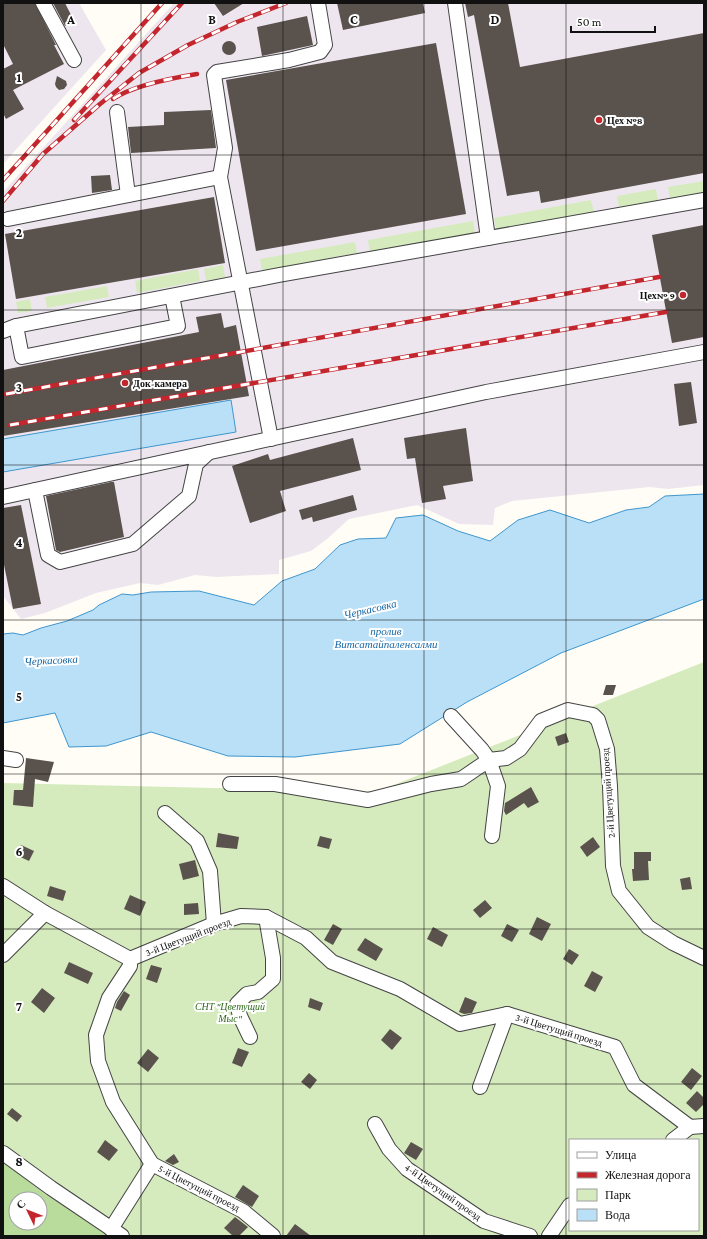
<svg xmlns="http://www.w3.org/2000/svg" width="707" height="1239" font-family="'Crimson Pro',serif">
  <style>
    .industrial { fill: #eee6ef }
    .green { fill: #d5ebbd; fill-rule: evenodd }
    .forest { fill: #b9dc9c; fill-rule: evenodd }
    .water { fill: #b9e0f7; stroke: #3f96cf }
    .building { fill: #5a524d }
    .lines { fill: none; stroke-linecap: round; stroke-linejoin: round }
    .minor-casing { stroke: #444; stroke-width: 16 }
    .minor { stroke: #fff; stroke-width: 14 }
    .rail-casing { stroke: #c4262e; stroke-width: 4.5 }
    .rail { stroke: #fff; stroke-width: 3; stroke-dasharray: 9; stroke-linecap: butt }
    .grid { fill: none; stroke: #111; stroke-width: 1; stroke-opacity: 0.55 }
    .poi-dot { fill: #c4262e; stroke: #fff; stroke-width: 1.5 }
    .labels { text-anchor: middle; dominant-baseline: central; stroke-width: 4; stroke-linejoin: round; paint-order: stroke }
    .poi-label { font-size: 10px; font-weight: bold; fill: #111; stroke: #fff; text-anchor: start }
    .street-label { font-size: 10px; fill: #111; stroke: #fff }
    .park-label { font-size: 10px; font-style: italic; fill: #2f6b1f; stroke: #fff }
    .water-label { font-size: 11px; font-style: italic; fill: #1768a6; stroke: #fff }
    .grid-label { font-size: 13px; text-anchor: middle; font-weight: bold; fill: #111; stroke: #fff; stroke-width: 4; stroke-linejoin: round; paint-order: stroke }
  </style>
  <rect width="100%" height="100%" fill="#fffdf5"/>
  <g class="industrial">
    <polygon points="3,3 79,3 106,50 3,164"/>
    <polygon points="174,3 704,3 704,485 668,489 650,487 512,501 495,508 493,525 459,524 417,505 349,519 327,539 311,551 279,560 279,574 217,577 195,575 158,585 140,583 96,593 45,613 21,619 3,596 3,472 236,431 231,401 3,439 3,192"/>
  </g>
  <g class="green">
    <polygon points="704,181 704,193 670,199 668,187"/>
    <polygon points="656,189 658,201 619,208 617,196"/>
    <polygon points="591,200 594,212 496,229 494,218"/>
    <polygon points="473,221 475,233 370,252 368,240"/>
    <polygon points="355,242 357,253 262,271 260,259"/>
    <polygon points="223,265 225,277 206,281 204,269"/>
    <polygon points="198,269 200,281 137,293 135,281"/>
    <polygon points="107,286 109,297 47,308 45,297"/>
    <polygon points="30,299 32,311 18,313 16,302"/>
    <path d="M704 662V1236H106L109 1233 46 1195 3 1161V783L376 792ZM570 1140H698V1230H570Z"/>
  </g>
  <path class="forest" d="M3 1161 46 1195 109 1232 106 1236H3ZM16 1199H40V1223H16Z"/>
  <g class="water">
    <polygon points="231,400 236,432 3,472 3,439"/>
    <polygon points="704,494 704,599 561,653 467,702 400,744 295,757 228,756 151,732 106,746 69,747 55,713 3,723 3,634 13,633 23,635 41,628 67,621 93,610 99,605 122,594 133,595 151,592 199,591 254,605 282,581 315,569 340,545 358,539 386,538 396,518 423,515 458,531 490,541 518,520 550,510 589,523 626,510 649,507 665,496"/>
  </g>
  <g class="building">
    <polygon points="3,3 35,3 56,45 54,45 64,64 13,90 24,109 6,119 3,113 3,69 13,64 3,44"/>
    <polygon points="53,3 65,3 74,21 65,26"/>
    <polygon points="214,3 244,3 223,16"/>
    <polygon points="337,3 423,3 425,13 343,30"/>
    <polygon points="465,3 508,3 520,67 704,33 704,173 541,203 539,191 507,196 474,15 468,17"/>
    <polygon points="307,16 313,45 262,56 257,27"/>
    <circle cx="229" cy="48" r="7"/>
    <polygon points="436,43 466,214 256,251 226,80"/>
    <polygon points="57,76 66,81 67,85 64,89 59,90 56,87 55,84"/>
    <polygon points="211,110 216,148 131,153 128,127 164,125 164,112"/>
    <polygon points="110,175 112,190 92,193 91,176"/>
    <polygon points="214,197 225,263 16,299 5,234"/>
    <polygon points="704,225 704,337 672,343 652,235"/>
    <polygon points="221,313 224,328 236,325 249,396 3,436 3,370 199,332 196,317"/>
    <polygon points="691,382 697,423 679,426 674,384"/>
    <polygon points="466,428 473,481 443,486 446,499 422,503 415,458 407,459 404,438"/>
    <polygon points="353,438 361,470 280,491 286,511 250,523 232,466 268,454 270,460"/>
    <polygon points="111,482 114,482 124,537 60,552 56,550 46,496"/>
    <polygon points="353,495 357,510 313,522 312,517 302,520 299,510"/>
    <polygon points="21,505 41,604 13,609 3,560 3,508"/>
    <polygon points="606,685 616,685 613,695 603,695"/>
    <polygon points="566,733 569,742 558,746 555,737"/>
    <polygon points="26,758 54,762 48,782 35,779 33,807 13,805 14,790 23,790"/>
    <polygon points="531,787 539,802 528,808 524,803 506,815 504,811 505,803"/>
    <polygon points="218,833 239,837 237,849 216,847"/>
    <polygon points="320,836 332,839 329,849 317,846"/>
    <polygon points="593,837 600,847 587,857 580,847"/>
    <polygon points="21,845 34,851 29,861 16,855"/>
    <polygon points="634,852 651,852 651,861 648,861 649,880 633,881 632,869 634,869"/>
    <polygon points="195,860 199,876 183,880 179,864"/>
    <polygon points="690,877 692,889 682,890 680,879"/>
    <polygon points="50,886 66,891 63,901 47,896"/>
    <polygon points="130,895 146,902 140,916 124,909"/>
    <polygon points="485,900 492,908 480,918 473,910"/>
    <polygon points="198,903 199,914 184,915 184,904"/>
    <polygon points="537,917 551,924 542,941 529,934"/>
    <polygon points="333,924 342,929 333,945 324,940"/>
    <polygon points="507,924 519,930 512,942 501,936"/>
    <polygon points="433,927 448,935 442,947 427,939"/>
    <polygon points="365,938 383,949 376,961 357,950"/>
    <polygon points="569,949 579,955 572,965 563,959"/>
    <polygon points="69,962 93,973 88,984 64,973"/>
    <polygon points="151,965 162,968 157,983 146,979"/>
    <polygon points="592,971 603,977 595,992 584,986"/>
    <polygon points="42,988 55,998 44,1013 31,1002"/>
    <polygon points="124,991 130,995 121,1011 115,1008 117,1002"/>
    <polygon points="465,997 477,1002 472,1013 464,1014 459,1012"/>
    <polygon points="310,998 323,1003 320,1011 308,1007"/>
    <polygon points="390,1029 402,1038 392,1050 381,1040"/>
    <polygon points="238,1048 249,1052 242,1067 232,1063"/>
    <polygon points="148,1049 159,1058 148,1072 137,1063"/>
    <polygon points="692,1068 702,1076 691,1090 681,1082"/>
    <polygon points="309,1073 317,1080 310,1089 301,1082"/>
    <polygon points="697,1091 704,1098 704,1104 696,1112 686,1103"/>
    <polygon points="12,1108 22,1116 17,1122 7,1114"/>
    <polygon points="105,1140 118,1150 109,1161 97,1152"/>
    <polygon points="411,1142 423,1149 416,1160 404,1153"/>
    <polygon points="174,1154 179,1162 173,1165 165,1161"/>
    <polygon points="243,1185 259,1196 252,1207 235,1197"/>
    <polygon points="235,1217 248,1227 239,1236 233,1236 224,1228"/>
    <polygon points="295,1224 311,1236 286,1236"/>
  </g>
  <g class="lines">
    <defs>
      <g id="minor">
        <polyline points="43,3 74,60"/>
        <polyline points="455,3 488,238"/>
        <polyline points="117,112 128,195"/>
        <polyline points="220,177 225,148 214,75 217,72 289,60 320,52 325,45 318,3"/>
        <polyline points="8,219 220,177 271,439"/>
        <polyline points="16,326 22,357 178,326 172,296"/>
        <polyline points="3,331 16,326 279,275 704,200"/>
        <polyline points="35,490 48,555 60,562 133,544 189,496 196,464 209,452"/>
        <polyline points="3,497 486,392 704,352"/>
        <polyline points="451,716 482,750 489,760 498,786 492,836"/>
        <polyline points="3,758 16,760"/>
        <polyline points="230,784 275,784 368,800 431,784 461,779 489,760 506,758 520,749 541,721 568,710 593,715 598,720 607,749 610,786 613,866 619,891 648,927 673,943 704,958"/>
        <polyline points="165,813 197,841 210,871 214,924"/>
        <polyline points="3,886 45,913 130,959 214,924 241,916 266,917 306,938 332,962 400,989 460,1024 507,1014 615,1047 634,1085 690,1127 704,1126"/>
        <polyline points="3,955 45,913"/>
        <polyline points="130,959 130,966 109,998 96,1035 98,1061 113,1102 152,1164 243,1211 273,1236"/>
        <polyline points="250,1037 240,1016 237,1004 247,994 258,992 273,979 273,958 266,917"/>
        <polyline points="480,1087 507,1014"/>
        <polyline points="375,1124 389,1149 407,1169 484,1221 530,1236"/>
        <polyline points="673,1140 690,1127"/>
        <polyline points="3,1153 51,1188 122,1236"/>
        <polyline points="111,1229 152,1164"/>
        <polyline points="549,1236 570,1205"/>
      </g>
    </defs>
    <use href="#minor" class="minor-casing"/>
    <use href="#minor" class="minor"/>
    <defs>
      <g id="rail">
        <path d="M113 99C134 85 172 78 197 74"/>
        <polyline points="74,120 182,3"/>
        <polyline points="3,180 162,3"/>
        <polyline points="3,201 43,154 100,104 139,73 188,45 237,22 286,3"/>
        <polyline points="6,394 659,277"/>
        <polyline points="10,425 666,312"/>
      </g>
    </defs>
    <use href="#rail" class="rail-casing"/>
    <use href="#rail" class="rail"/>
  </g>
  <path class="grid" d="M141 3V1236M283 3V1236M424 3V1236M566 3V1236M3 155H704M3 310H704M3 465H704M3 620H704M3 774H704M3 929H704M3 1084H704"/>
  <g class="poi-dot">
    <circle cx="599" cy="120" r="4"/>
    <circle cx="683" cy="295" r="4"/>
    <circle cx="125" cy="383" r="4"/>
  </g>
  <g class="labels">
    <g class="poi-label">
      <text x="607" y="120">Цех №8</text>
      <text x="675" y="295" text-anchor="end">Цех№ 9</text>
      <text x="133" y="383">Док-камера</text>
    </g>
    <g class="street-label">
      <text transform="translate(608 793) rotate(-94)">2-й Цветущий проезд</text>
      <text transform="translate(188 937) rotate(-21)">3-й Цветущий проезд</text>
      <text transform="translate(559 1030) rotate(17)">3-й Цветущий проезд</text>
      <text transform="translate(199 1188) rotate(27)">5-й Цветущий проезд</text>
      <text transform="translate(443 1192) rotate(35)">4-й Цветущий проезд</text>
    </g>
    <g class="park-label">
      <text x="230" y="1006">СНТ "Цветущий<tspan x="230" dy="12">Мыс"</tspan></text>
    </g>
    <g class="water-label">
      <text transform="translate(370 609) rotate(-13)">Черкасовка</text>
      <text x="386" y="631">пролив<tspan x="386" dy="13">Витсатайпаленсалми</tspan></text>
      <text transform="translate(51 660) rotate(-3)">Черкасовка</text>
    </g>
  </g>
  <g class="grid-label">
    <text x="71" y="24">A</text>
    <text x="212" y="24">B</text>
    <text x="354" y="24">C</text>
    <text x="495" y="24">D</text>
    <text x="19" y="82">1</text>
    <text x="19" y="237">2</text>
    <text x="19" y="392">3</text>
    <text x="19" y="547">4</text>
    <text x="19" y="701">5</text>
    <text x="19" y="856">6</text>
    <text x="19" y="1011">7</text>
    <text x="19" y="1166">8</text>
  </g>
  <rect width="707" height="1239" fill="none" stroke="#111111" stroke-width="8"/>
  <rect x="569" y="1139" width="130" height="92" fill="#ffffff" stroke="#a0a0a0"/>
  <rect x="577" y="1152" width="20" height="6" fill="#ffffff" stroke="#a0a0a0"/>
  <text x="605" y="1159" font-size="12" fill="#111111">Улица</text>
  <rect x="577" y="1172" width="20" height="6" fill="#c4262e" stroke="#a0a0a0"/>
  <text x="605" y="1179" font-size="12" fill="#111111">Железная дорога</text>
  <rect x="577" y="1189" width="20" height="12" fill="#d5ebbd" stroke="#a0a0a0"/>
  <text x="605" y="1199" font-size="12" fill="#111111">Парк</text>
  <rect x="577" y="1209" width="20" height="12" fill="#b9e0f7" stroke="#a0a0a0"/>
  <text x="605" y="1219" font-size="12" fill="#111111">Вода</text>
  <g transform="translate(28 1211) rotate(313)"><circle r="19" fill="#ffffff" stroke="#a0a0a0"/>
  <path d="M0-3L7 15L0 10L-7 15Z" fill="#c4262e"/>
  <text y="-6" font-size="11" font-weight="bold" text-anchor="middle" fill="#111111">С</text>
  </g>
  <path d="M571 26v6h84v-6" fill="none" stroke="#111111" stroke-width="2"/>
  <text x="577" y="26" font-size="12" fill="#111111" stroke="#ffffff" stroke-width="3" paint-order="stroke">50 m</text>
</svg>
